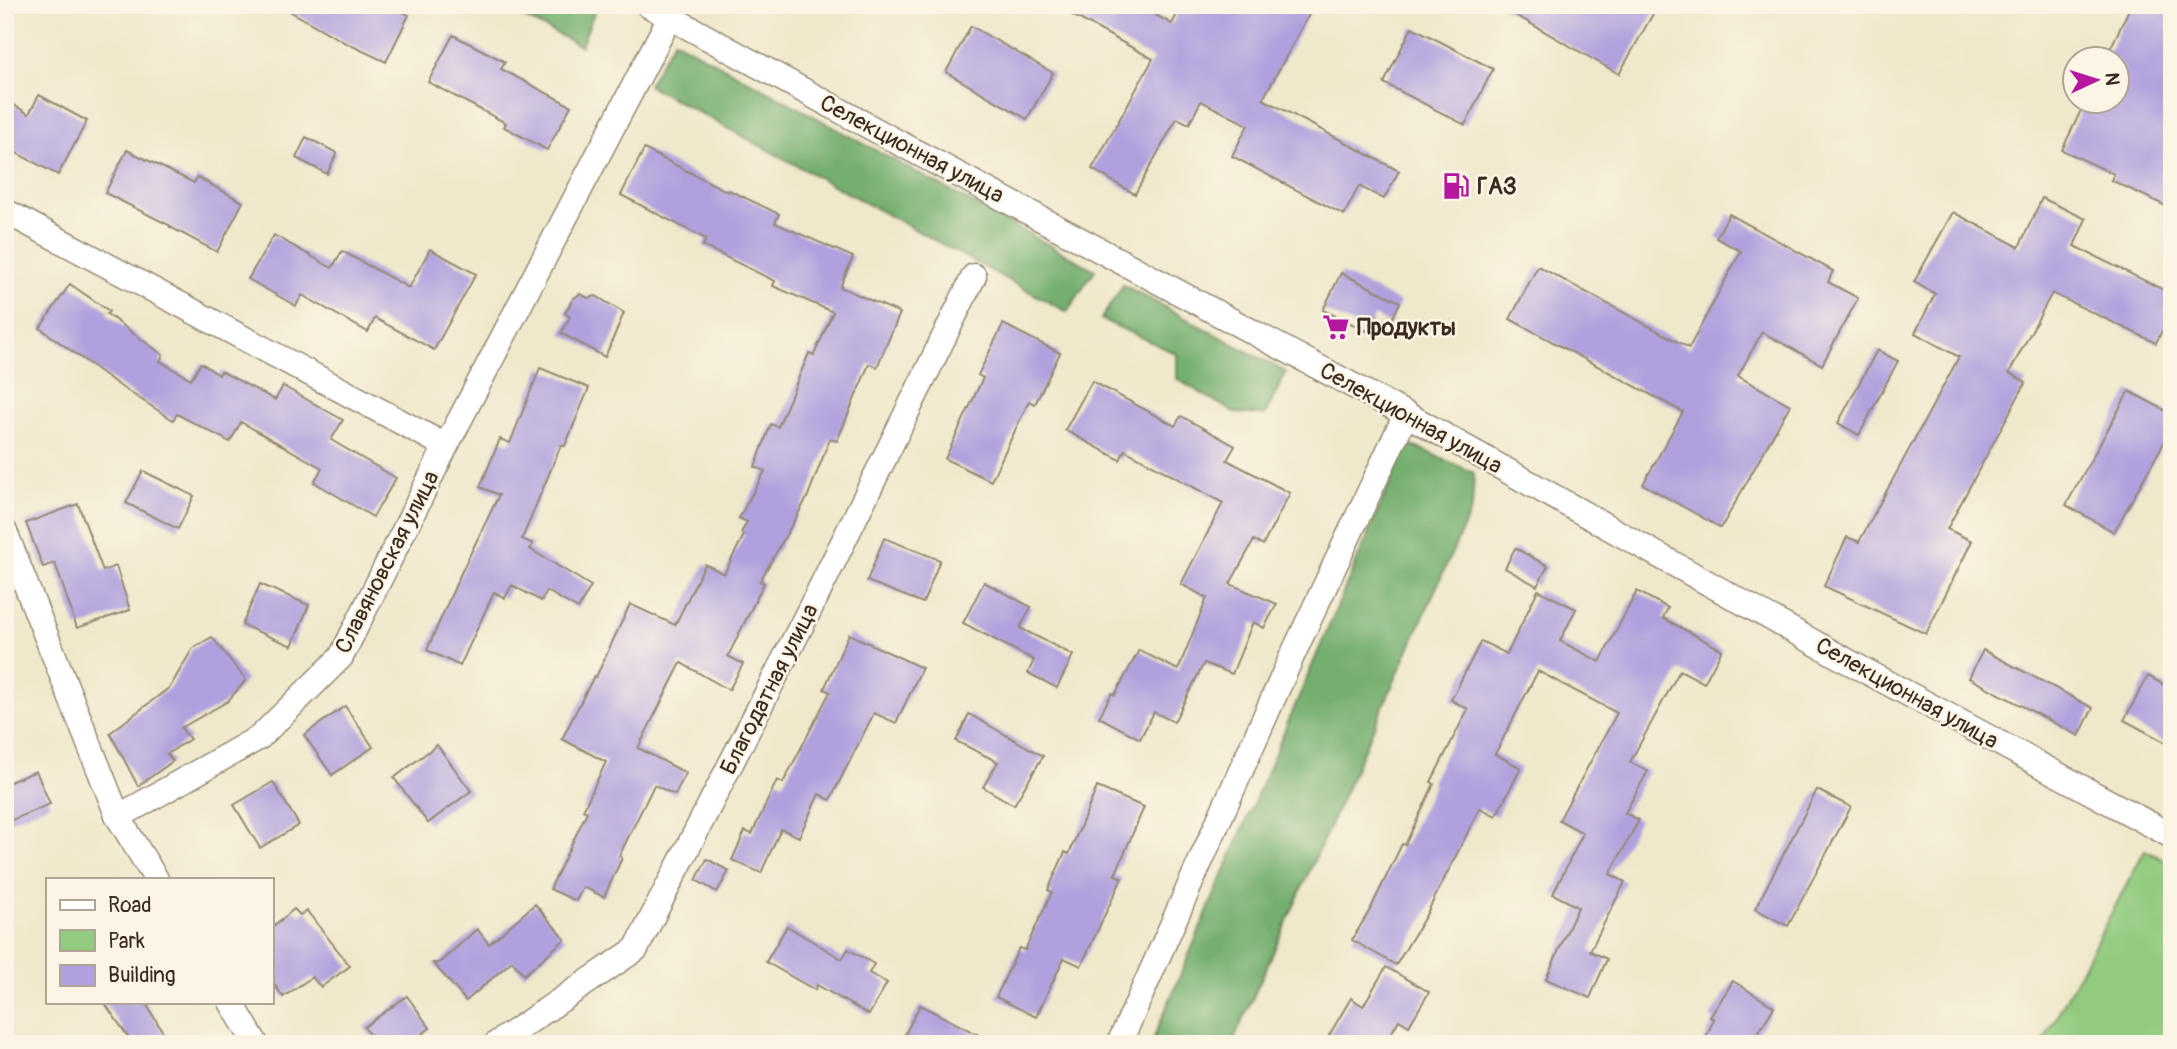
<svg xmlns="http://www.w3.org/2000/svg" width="2177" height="1049" font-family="Pangolin,sans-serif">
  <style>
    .green { fill: #91cb7f; stroke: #667a4e; stroke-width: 2 }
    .forest { fill: #74af6e; stroke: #586c46; stroke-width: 2 }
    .building { fill: #b0a0dd }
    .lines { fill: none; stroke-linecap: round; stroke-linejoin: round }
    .minor-casing { stroke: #958974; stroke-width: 27 }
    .minor { stroke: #fff; stroke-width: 24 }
    .labels { text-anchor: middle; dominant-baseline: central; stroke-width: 5; stroke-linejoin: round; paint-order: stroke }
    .street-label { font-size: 23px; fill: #3b2a1e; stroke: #fcf5e5 }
    .poi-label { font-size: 23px; font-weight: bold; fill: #3b2a1e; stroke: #fcf5e5; text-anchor: start }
  </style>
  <rect width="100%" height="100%" fill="#fcf5e5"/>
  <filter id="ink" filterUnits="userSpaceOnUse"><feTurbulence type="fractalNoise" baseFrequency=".0143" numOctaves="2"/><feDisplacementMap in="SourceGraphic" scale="14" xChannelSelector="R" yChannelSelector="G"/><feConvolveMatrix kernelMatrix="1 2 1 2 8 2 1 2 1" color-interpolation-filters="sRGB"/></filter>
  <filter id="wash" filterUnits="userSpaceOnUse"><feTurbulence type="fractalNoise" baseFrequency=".00686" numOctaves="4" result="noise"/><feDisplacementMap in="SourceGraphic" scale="28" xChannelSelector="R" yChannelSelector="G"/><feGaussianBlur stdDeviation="1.57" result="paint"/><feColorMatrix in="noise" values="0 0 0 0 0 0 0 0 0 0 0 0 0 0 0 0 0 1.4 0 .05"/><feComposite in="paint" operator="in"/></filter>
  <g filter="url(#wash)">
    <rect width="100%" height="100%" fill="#efe8cb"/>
    <polygon class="green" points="2145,850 2172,864 2172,1044 2042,1044"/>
    <g class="forest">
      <polygon points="499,5 597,5 581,46"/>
      <polygon points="674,40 1095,270 1067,312 648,85"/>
      <polygon points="1123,285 1286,372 1265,415 1235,413 1177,379 1177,354 1101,319"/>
      <polygon points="1407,443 1474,473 1472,508 1232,1044 1151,1044"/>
    </g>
    <g id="blocks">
      <g class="building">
        <polygon points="279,5 388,5 409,15 386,62 344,42"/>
        <polygon points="1054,5 1137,5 1172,24 1182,5 1314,5 1263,99 1399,171 1384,199 1359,186 1344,215 1232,156 1248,125 1201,101 1189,124 1177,118 1135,194 1092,169 1153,59"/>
        <polygon points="1498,5 1658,5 1619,74"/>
        <polygon points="2131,5 2172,5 2172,209 2111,180 2114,174 2062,150 2085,102 2118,102 2118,60 2105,60"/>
        <polygon points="971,26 1053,73 1027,119 946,72"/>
        <polygon points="1412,27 1493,69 1465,125 1384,83"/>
        <polygon points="453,35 505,62 501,69 571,106 547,150 504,127 506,123 428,82"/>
        <polygon points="39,95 87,121 58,175 5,147 5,100 29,114"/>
        <polygon points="306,137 337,153 327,174 296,158"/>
        <polygon points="644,149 728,192 729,190 779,214 775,223 853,257 840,287 900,313 877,367 869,364 837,441 830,439 807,498 760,581 764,583 728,656 743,664 729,690 681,663 638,748 686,773 675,795 654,785 619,856 622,858 604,897 583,887 576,901 550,889 587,812 583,810 606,762 562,739 594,676 596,677 630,604 675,625 705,564 724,574 744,535 741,533 747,522 739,518 765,471 755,467 771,424 778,427 809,353 814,355 833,312 773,286 775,281 703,246 706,239 621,195"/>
        <polygon points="127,150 194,183 197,177 243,202 217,252 170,227 171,226 105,193"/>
        <polygon points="2042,198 2086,219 2074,246 2172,294 2172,311 2156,343 2052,293 2009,373 2026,382 1947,529 1972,541 1926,634 1824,586 1847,537 1859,542 1959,357 1915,333 1935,294 1914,282 1953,212 2019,247"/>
        <polygon points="1729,214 1833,271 1828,282 1858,298 1822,365 1762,332 1738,376 1790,405 1721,528 1643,484 1683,412 1510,319 1538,266 1689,348 1741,251 1716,238"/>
        <polygon points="274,235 332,268 342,251 409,288 430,249 476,274 434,350 375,318 368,332 302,295 296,306 248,279"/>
        <polygon points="1341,273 1400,302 1390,324 1375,316 1367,331 1323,310"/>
        <polygon points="70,284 109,311 107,314 163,355 160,361 191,379 201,363 219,375 221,371 275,400 283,386 343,420 331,440 396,478 373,517 314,482 322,468 241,422 230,442 177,414 173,420 120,386 40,328"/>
        <polygon points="580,294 588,298 596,296 624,313 605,357 561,333 570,317 565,313 573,299"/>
        <polygon points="1003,324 1060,353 1035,404 1029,401 991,481 945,459 983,378 978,375"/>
        <polygon points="1877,350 1898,361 1859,435 1838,423"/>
        <polygon points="540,368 589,388 565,446 561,445 522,539 533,544 530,549 591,586 578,609 547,591 541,601 512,585 505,598 494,592 460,666 427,650 460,575 499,495 480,487 500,439 510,443"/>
        <polygon points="1092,381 1175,426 1181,416 1235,446 1227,460 1290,493 1263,545 1254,540 1230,584 1277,604 1264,628 1253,622 1232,674 1204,663 1174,722 1154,712 1140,739 1099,717 1112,693 1115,695 1139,650 1178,670 1207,598 1181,584 1223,503 1125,450 1120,460 1065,430"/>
        <polygon points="2129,391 2172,414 2172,428 2114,532 2066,505"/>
        <polygon points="143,471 194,496 178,529 126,503"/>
        <polygon points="78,504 103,571 116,566 130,610 77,628 55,563 43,567 26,523"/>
        <polygon points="884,538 940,560 923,603 867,581"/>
        <polygon points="1515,548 1548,566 1537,586 1505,568"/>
        <polygon points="984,582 1031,607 1020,628 1073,655 1057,688 1028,673 1034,660 963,623"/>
        <polygon points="260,584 309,605 292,646 242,625"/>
        <polygon points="1538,590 1576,609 1560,641 1600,662 1637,591 1668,608 1663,618 1722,650 1704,683 1680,670 1630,762 1648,771 1625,813 1639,820 1610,874 1625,882 1590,951 1607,959 1590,998 1546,979 1578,907 1553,894 1583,833 1559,820 1617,713 1538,671 1495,754 1521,768 1496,816 1480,808 1426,915 1396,965 1352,940 1371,908 1402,844 1405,845 1434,784 1431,782 1468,709 1451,700 1481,641 1507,654"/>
        <polygon points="849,634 922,668 896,723 874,713 830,800 819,794 799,837 781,829 761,873 732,860 745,831 752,834 777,780 783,783 830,692 824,689"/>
        <polygon points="212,637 246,680 228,701 181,728 190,739 167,754 173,761 138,786 110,733 170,687 193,648"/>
        <polygon points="1983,650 2093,708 2079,736 1969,678"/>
        <polygon points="2148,676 2172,689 2172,746 2124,720"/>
        <polygon points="345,706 373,747 332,775 304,735"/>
        <polygon points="969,714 1043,756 1014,805 983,787 998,762 956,741"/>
        <polygon points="437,745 471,791 428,823 394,778"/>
        <polygon points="36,771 50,804 5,823 5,784"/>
        <polygon points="273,782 299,825 260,848 234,805"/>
        <polygon points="1097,787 1144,807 1115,875 1122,878 1081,966 1064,958 1036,1017 996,997 1019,948 1025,950 1052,892 1048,890 1065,852 1069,854"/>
        <polygon points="1817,790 1851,807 1788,926 1755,909"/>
        <polygon points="707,859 729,871 717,892 696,880"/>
        <polygon points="535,904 565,939 524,975 512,961 466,1001 433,963 439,963 477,929 489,944"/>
        <polygon points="294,909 300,915 307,911 350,966 321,987 312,977 283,997 271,979 271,928"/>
        <polygon points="787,926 842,959 848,949 874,964 869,973 887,983 869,1015 817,985 815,990 766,962"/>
        <polygon points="1386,967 1429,992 1409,1026 1399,1020 1385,1044 1324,1044 1351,998 1363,1006"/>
        <polygon points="1733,981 1774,1007 1751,1044 1703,1044 1714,1019 1710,1017"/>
        <polygon points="407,996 430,1028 409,1044 376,1044 364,1027"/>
        <polygon points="104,1002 145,1002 170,1044 133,1044"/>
        <polygon points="920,1005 996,1044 900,1044"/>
      </g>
    </g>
  </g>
  <g filter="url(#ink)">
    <use href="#blocks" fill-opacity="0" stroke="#958974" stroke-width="2"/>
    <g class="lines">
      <defs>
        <g id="minor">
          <polyline points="648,5 890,138 1406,414 1849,662 2172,836"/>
          <polyline points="5,211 446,446"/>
          <polyline points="5,532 118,817 156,879"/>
          <polyline points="118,817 260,737 341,657 446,446 670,17"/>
          <polyline points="231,1002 256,1044"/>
          <polyline points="496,1044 636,949 817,595 974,276"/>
          <polyline points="1119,1044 1292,656 1406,414"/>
        </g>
      </defs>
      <use href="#minor" class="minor-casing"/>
      <use href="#minor" class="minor"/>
    </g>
  </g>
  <defs>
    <symbol id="fuel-bare" viewBox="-9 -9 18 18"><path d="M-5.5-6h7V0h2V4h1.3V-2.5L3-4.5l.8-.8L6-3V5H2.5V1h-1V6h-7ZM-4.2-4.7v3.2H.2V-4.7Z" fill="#b5179e" stroke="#fcf5e5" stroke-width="2.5" paint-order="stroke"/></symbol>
    <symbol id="supermarket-bare" viewBox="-9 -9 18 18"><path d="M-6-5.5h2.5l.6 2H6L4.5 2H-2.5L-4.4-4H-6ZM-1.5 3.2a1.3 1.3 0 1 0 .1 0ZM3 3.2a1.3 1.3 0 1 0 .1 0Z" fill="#b5179e" stroke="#fcf5e5" stroke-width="2.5" paint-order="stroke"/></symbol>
  </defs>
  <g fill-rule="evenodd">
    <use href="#fuel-bare" x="1437" y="167" width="38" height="38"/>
    <use href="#supermarket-bare" x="1317" y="308" width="38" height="38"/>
  </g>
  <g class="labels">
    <g class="street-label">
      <text transform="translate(912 149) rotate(28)">Селекционная улица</text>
      <text transform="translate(1411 418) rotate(29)">Селекционная улица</text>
      <text transform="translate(387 562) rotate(-63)">Славяновская улица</text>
      <text transform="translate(769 689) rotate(-63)">Благодатная улица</text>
      <text transform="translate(1907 693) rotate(29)">Селекционная улица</text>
    </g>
    <g class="poi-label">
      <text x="1477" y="186">ГАЗ</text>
      <text x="1357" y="327">Продукты</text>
    </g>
  </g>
  <rect width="2177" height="1049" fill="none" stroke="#fcf5e5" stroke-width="28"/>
  <rect x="46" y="878" width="228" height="126" fill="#fcf5e5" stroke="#afa495" stroke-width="2"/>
  <rect x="60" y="900" width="35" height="10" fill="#ffffff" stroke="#afa495" stroke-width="2"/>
  <text x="108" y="912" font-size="21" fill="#3b2a1e">Road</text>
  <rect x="60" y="930" width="35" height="21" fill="#91cb7f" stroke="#afa495" stroke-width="2"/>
  <text x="108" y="948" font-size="21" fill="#3b2a1e">Park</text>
  <rect x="60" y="965" width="35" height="21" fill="#b0a0dd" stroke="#afa495" stroke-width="2"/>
  <text x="108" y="982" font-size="21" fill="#3b2a1e">Building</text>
  <g transform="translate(2096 80) rotate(86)"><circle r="33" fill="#fcf5e5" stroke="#afa495" stroke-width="2"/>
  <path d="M0-5L12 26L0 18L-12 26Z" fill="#b5179e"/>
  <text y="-10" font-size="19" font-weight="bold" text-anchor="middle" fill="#3b2a1e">N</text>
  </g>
</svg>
